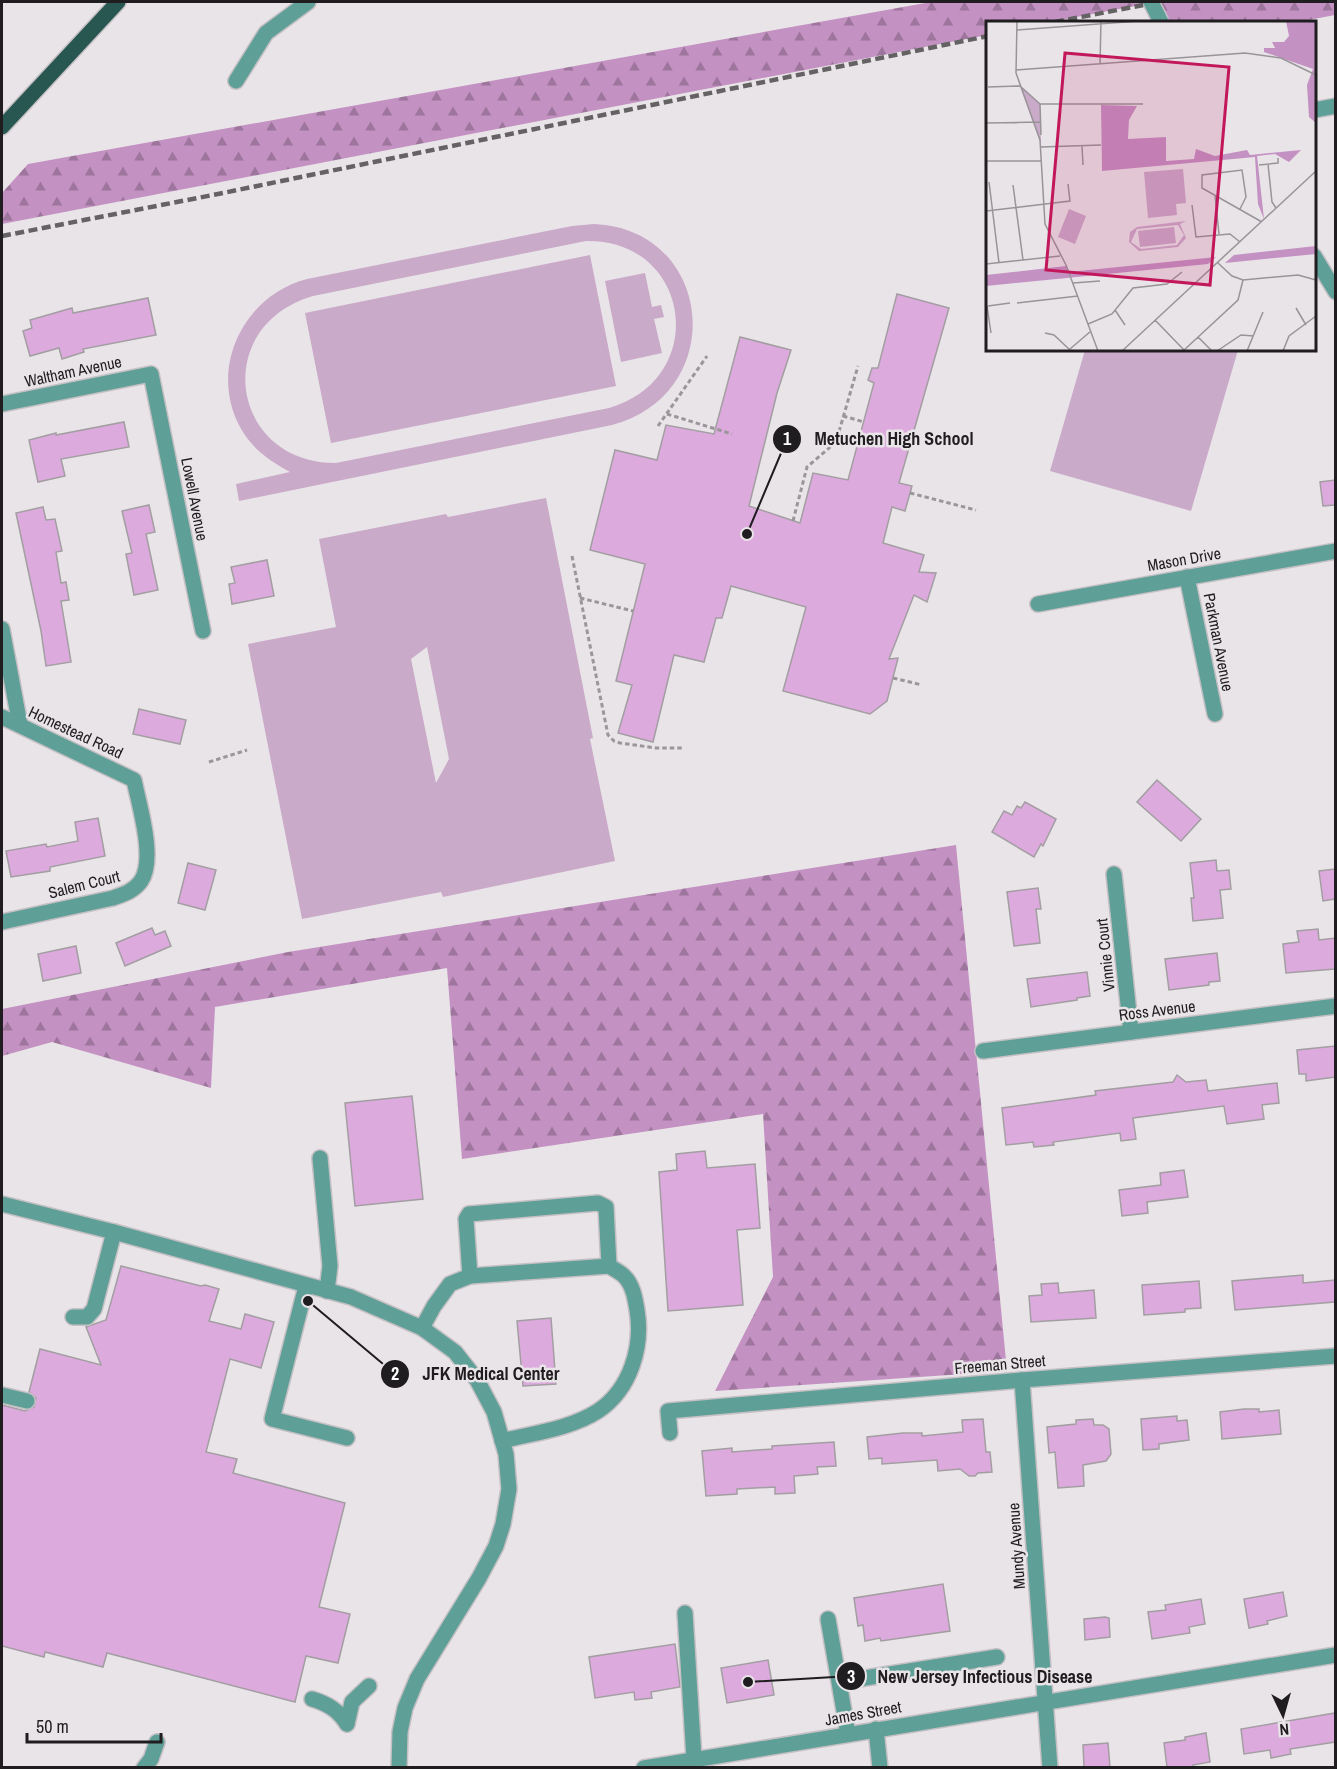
<svg xmlns="http://www.w3.org/2000/svg" width="1337" height="1769" font-family="'Archivo Narrow',sans-serif">
  <style>
    .grass { fill: #caaac9; fill-rule: evenodd }
    .forest { fill: url(#forest-firs) }
    .building { fill: #dad; stroke: #a29ea2; stroke-width: 1.5 }
    .lines { fill: none; stroke-linecap: round; stroke-linejoin: round }
    .minor-casing { stroke: #c5c0c4; stroke-width: 18 }
    .major-casing { stroke: #c5c0c4; stroke-width: 18 }
    .path { stroke: #9a969a; stroke-width: 3; stroke-dasharray: 4.5 3; stroke-linecap: butt }
    .minor { stroke: #5e9f97; stroke-width: 15 }
    .major { stroke: #285651; stroke-width: 15 }
    .rail { stroke: #656264; stroke-width: 4.5; stroke-dasharray: 9 4.5; stroke-linecap: butt }
    .minor-bridge-casing { stroke: #c5c0c4; stroke-width: 18; stroke-linecap: butt }
    .minor-bridge { stroke: #5e9f97; stroke-width: 15 }
    .labels { text-anchor: middle; dominant-baseline: central; stroke-width: 5; stroke-linejoin: round; paint-order: stroke }
    .street-label { font-size: 16px; fill: #1f1d1f; stroke: #e9e4e8 }
    .inset-road { fill: none; stroke: #989498; stroke-width: 1.5 }
    .view { fill: #c2185b; fill-opacity: 0.15; stroke: #c2185b; stroke-width: 3 }
    .inset-edge { fill: none; stroke: #1f1d1f; stroke-width: 3 }
    .leader { fill: none; stroke: #1f1d1f; stroke-width: 2 }
    .callout-dot { fill: #1f1d1f; stroke: #e9e4e8; stroke-width: 2 }
    .mark-label { font-size: 18px; text-anchor: middle; font-weight: bold; fill: #fff }
    .callout-label { font-size: 18px; text-anchor: middle; font-weight: bold; fill: #1f1d1f; stroke: #e9e4e8; stroke-width: 5; stroke-linejoin: round; paint-order: stroke }
  </style>
  <defs>
    <pattern id="forest-firs" width="22" height="20" patternUnits="userSpaceOnUse" patternTransform="scale(1.5)"><rect width="22" height="20" fill="#c391c2"/><path d="M5 1l3.5 6h-7zM16 11l3.5 6h-7z" fill="#9e769d"/></pattern>
  </defs>
  <rect width="100%" height="100%" fill="#e9e4e8"/>
  <g class="grass">
    <path d="M594 224C714 229 730 393 612 425L239 501 236 484 290 472C270 461 252 449 240 427 208 368 244 295 307 279L572 226ZM586 241C691 239 711 378 609 408L336 463C230 463 210 326 313 296Z"/>
    <polygon points="590,255 616,386 331,443 305,313"/>
    <polygon points="645,273 652,307 661,305 664,317 654,319 662,353 621,362 605,281"/>
    <polygon points="1085,350 1238,350 1191,511 1050,471"/>
    <path d="M546 498 593 738 590 739 615 861 443 897 441 892 302 919 248 644 336 627 319 539 446 514 448 517ZM427 647 449 759 436 783 411 659Z"/>
  </g>
  <g class="forest">
    <polygon points="931,2 1335,2 1335,15 1298,22 1161,22 1151,3 1050,22 988,22 987,35 2,224 2,193 28,164"/>
    <polygon points="956,845 1007,1371 715,1391 773,1277 763,1114 462,1159 447,968 215,1007 211,1088 52,1042 2,1056 2,1009 288,952"/>
  </g>
  <g class="building">
    <polygon points="897,294 949,308 899,483 912,486 905,511 892,507 883,543 924,555 919,572 936,573 927,602 914,595 889,659 898,658 887,701 870,714 783,691 806,607 731,586 722,618 716,618 704,662 674,655 653,742 618,733 632,685 616,681 645,564 590,550 615,450 657,460 666,425 714,434 740,337 791,350 777,393 749,506 800,523 813,473 848,480 874,383 868,380 872,368 878,368"/>
    <polygon points="148,298 156,335 83,349 84,352 62,359 59,348 30,356 23,331 32,328 30,320 72,308 73,313"/>
    <polygon points="124,422 129,447 61,459 65,476 38,482 29,440 56,433 56,435"/>
    <polygon points="1335,480 1335,505 1323,506 1320,482"/>
    <polygon points="149,505 155,532 146,534 158,590 134,595 126,554 132,553 122,511"/>
    <polygon points="43,507 46,520 55,519 62,551 56,552 61,583 66,582 69,600 61,601 71,662 46,666 41,631 16,513"/>
    <polygon points="267,560 274,596 232,604 229,584 235,583 231,567"/>
    <polygon points="139,709 186,720 180,744 133,734"/>
    <polygon points="1157,780 1201,819 1181,841 1137,802"/>
    <polygon points="1025,802 1056,819 1043,846 1041,844 1034,857 992,832 1004,811 1012,815 1017,806 1021,808"/>
    <polygon points="98,818 105,856 50,867 50,871 11,877 6,851 46,844 47,847 78,841 75,822"/>
    <polygon points="1216,860 1217,871 1229,870 1231,889 1220,890 1223,918 1193,921 1191,898 1194,898 1190,863"/>
    <polygon points="188,863 216,870 205,910 178,903"/>
    <polygon points="1335,869 1335,899 1323,901 1319,871"/>
    <polygon points="1038,888 1041,909 1036,909 1040,943 1014,946 1007,892"/>
    <polygon points="152,928 155,935 165,931 171,946 125,966 116,943"/>
    <polygon points="1318,929 1319,940 1335,938 1335,969 1286,973 1283,944 1299,942 1297,931"/>
    <polygon points="76,946 81,973 43,981 38,954"/>
    <polygon points="1217,953 1220,981 1209,982 1209,985 1169,990 1165,959"/>
    <polygon points="1087,972 1090,996 1077,998 1077,1000 1031,1007 1027,979"/>
    <polygon points="1335,1046 1335,1077 1306,1081 1306,1074 1299,1074 1297,1050"/>
    <polygon points="1177,1075 1186,1082 1206,1080 1208,1091 1277,1083 1279,1103 1262,1105 1264,1119 1227,1124 1224,1106 1133,1118 1136,1139 1121,1141 1120,1133 1053,1142 1054,1145 1034,1147 1033,1142 1006,1145 1002,1108 1096,1095 1095,1091 1173,1082"/>
    <polygon points="412,1096 423,1199 355,1206 345,1103"/>
    <polygon points="705,1151 707,1168 755,1164 760,1228 737,1230 743,1305 668,1311 659,1172 677,1170 676,1154"/>
    <polygon points="1184,1170 1188,1197 1147,1202 1148,1213 1122,1216 1119,1190 1161,1185 1160,1173"/>
    <polygon points="121,1266 201,1286 205,1285 219,1289 209,1321 241,1329 245,1314 274,1322 261,1368 230,1359 206,1452 237,1459 233,1473 345,1503 319,1607 350,1614 338,1663 306,1656 295,1702 107,1653 103,1667 45,1652 44,1657 2,1646 2,1405 25,1411 34,1407 36,1398 29,1392 40,1349 101,1365 86,1327 106,1320"/>
    <polygon points="1303,1275 1303,1283 1335,1280 1335,1302 1235,1310 1232,1281"/>
    <polygon points="1199,1281 1201,1308 1185,1309 1185,1312 1144,1315 1142,1285"/>
    <polygon points="1058,1283 1059,1293 1094,1290 1096,1318 1031,1322 1029,1296 1042,1295 1041,1284"/>
    <polygon points="551,1318 556,1384 523,1386 517,1321"/>
    <polygon points="1244,1409 1259,1409 1259,1412 1279,1410 1281,1434 1222,1439 1220,1412"/>
    <polygon points="1177,1416 1177,1421 1187,1420 1189,1440 1159,1444 1159,1449 1143,1450 1141,1419"/>
    <polygon points="983,1419 986,1452 990,1452 992,1472 978,1473 975,1476 969,1476 960,1469 938,1471 937,1460 882,1464 882,1458 869,1459 867,1437 903,1433 922,1433 922,1436 963,1432 962,1420"/>
    <polygon points="1093,1419 1094,1425 1103,1425 1109,1429 1111,1454 1106,1461 1083,1465 1084,1486 1058,1488 1055,1452 1049,1453 1047,1427 1076,1424 1076,1420"/>
    <polygon points="834,1442 836,1466 817,1467 818,1474 794,1476 795,1493 775,1494 775,1487 737,1489 737,1494 706,1496 702,1451 732,1448 732,1452 772,1449 772,1446"/>
    <polygon points="943,1584 950,1631 881,1641 880,1638 865,1641 863,1625 858,1626 854,1598"/>
    <polygon points="1283,1592 1287,1616 1267,1621 1268,1624 1249,1628 1244,1599"/>
    <polygon points="1201,1599 1205,1624 1189,1627 1190,1633 1152,1639 1148,1612 1166,1610 1165,1605"/>
    <polygon points="1105,1617 1109,1618 1110,1637 1085,1640 1084,1619"/>
    <polygon points="675,1644 680,1687 651,1692 652,1698 635,1700 634,1692 595,1698 589,1657"/>
    <polygon points="768,1660 774,1695 727,1703 721,1668"/>
    <polygon points="1335,1713 1335,1742 1290,1749 1291,1754 1271,1758 1270,1750 1244,1754 1241,1729"/>
    <polygon points="1206,1733 1210,1762 1193,1765 1194,1767 1167,1767 1164,1743 1185,1740 1185,1737"/>
    <polygon points="1108,1743 1110,1767 1084,1767 1083,1745"/>
  </g>
  <g class="lines">
    <defs>
      <g id="minor">
        <polyline points="236,81 266,33 308,2"/>
        <polyline points="1314,110 1336,106"/>
        <polyline points="1314,256 1336,292"/>
        <polyline points="2,404 151,374 203,631"/>
        <polyline points="1187,577 1215,714"/>
        <polyline points="1038,604 1336,551"/>
        <polyline points="2,629 20,725"/>
        <path d="M2 717 134 780C139 805 156 859 141 881 134 891 124 894 113 898L2 922"/>
        <polyline points="1114,874 1131,1032"/>
        <polyline points="983,1051 1336,1006"/>
        <polyline points="320,1158 330,1266 327,1291"/>
        <polyline points="2,1204 114,1232 351,1297 422,1328 455,1352 477,1380 494,1412 506,1454 509,1489 503,1524 496,1546 479,1578 417,1679 405,1708 400,1732 399,1768"/>
        <polyline points="470,1276 466,1219 469,1214 598,1203 606,1207 609,1266"/>
        <polyline points="306,1286 272,1419 347,1438"/>
        <polyline points="73,1317 87,1317 94,1309 114,1232"/>
        <path d="M422 1328 434 1306 450 1284 470 1276 609 1266C614 1269 620 1272 624 1276 633 1285 635 1298 637 1310 643 1346 631 1389 598 1411 570 1429 533 1433 502 1441"/>
        <polyline points="1022,1380 1050,1768"/>
        <polyline points="2,1395 27,1401"/>
        <polyline points="670,1433 668,1411 1022,1380 1336,1356"/>
        <polyline points="685,1613 694,1759"/>
        <polyline points="828,1619 848,1734"/>
        <polyline points="840,1682 997,1657"/>
        <path d="M312 1699C328 1704 338 1710 347 1724"/>
        <polyline points="347,1724 352,1702 369,1686"/>
        <polyline points="876,1729 880,1768"/>
        <polyline points="144,1768 151,1759 157,1742"/>
        <polyline points="644,1768 1336,1655"/>
      </g>
      <polyline id="major" points="2,127 118,2"/>
    </defs>
    <use href="#minor" class="minor-casing"/>
    <use href="#major" class="major-casing"/>
    <g class="path">
      <polyline points="667,414 732,434"/>
      <polyline points="843,416 864,422"/>
      <polyline points="658,426 707,356"/>
      <polyline points="836,440 857,446"/>
      <polyline points="910,493 976,510"/>
      <polyline points="793,521 807,467 836,442 858,366"/>
      <polyline points="572,556 608,735 614,741 620,743 656,748 684,748"/>
      <polyline points="580,598 633,611"/>
      <polyline points="893,678 922,685"/>
      <polyline points="209,762 247,750"/>
    </g>
    <use href="#minor" class="minor"/>
    <use href="#major" class="major"/>
    <g class="rail">
      <polyline points="1055,22 1159,2"/>
      <polyline points="2,236 218,194 988,36"/>
    </g>
    <defs>
      <polyline id="minor-bridge" points="1151,2 1161,22"/>
    </defs>
    <use href="#minor-bridge" class="minor-bridge-casing"/>
    <use href="#minor-bridge" class="minor-bridge"/>
  </g>
  <g class="labels">
    <g class="street-label">
      <text transform="translate(73 371) rotate(-12)">Waltham Avenue</text>
      <text transform="translate(195 499) rotate(79)">Lowell Avenue</text>
      <text transform="translate(1184 559) rotate(-10)">Mason Drive</text>
      <text transform="translate(1219 642) rotate(79)">Parkman Avenue</text>
      <text transform="translate(76 732) rotate(25)">Homestead Road</text>
      <text transform="translate(84 884) rotate(-14)">Salem Court</text>
      <text transform="translate(1105 955) rotate(-96)">Vinnie Court</text>
      <text transform="translate(1157 1010) rotate(-7)">Ross Avenue</text>
      <text transform="translate(1000 1364) rotate(-5)">Freeman Street</text>
      <text transform="translate(1016 1546) rotate(-94)">Mundy Avenue</text>
      <text transform="translate(863 1713) rotate(-10)">James Street</text>
    </g>
  </g>
  <g transform="translate(986 21)">
    <rect width="330" height="330" fill="#e9e4e8"/>
    <path d="M34 65 54 83 55 123ZM197 148 200 182 190 183 191 194 162 197 158 151ZM83 188 100 195 89 223 72 216ZM200 200 194 203 200 217 192 226 153 230 143 221 144 211 151 206ZM192 204 198 214 191 224 155 228 145 221 151 208ZM188 206 190 222 154 226 152 210Z" fill="#caaac9" fill-rule="evenodd"/>
    <path d="M300 0H330V102L323 96 321 64 327 48 278 31V27H289L286 21H298L303 15ZM115 84 151 85 143 99 142 118 180 116V140L208 138 210 128 229 135 261 129 264 134 315 129 303 141 289 133 271 135 278 198 272 183 269 136 116 150ZM330 225V233L239 242 248 234ZM230 236 222 243 0 265V254L80 245 83 251Z" fill="#c391c2"/>
    <path class="inset-road" d="M31 0 30 52 54 119 59 203 80 244 112 330M31 9 153 0M114 43 115 0M30 49 259 32 295 37 330 54M2 66 34 65 54 83M54 83H157M54 83 55 114M0 102 55 101M96 125 97 144M55 126 115 124M0 140H56M282 143 286 181 290 187M273 144 292 142V137M3 161 13 242M27 164 37 239M229 174 233 213M206 184 210 216 244 213 254 221M254 188 260 176 256 149 216 154V167L276 201M0 190 84 180 82 163M232 242 246 255 257 259 312 254 330 259M0 243 74 235M87 262 114 260M31 282 92 275M1 285 5 312M2 285 24 282M310 287 320 304M129 289 139 304M169 299 198 329M102 303 126 293 147 267 181 263 196 251M59 312 68 314 84 329M212 316 226 330M84 328 105 310M136 330 330 150M197 330 252 279 257 259M231 330 255 314 268 315M261 330 277 291M297 330 303 315 330 295"/>
    <path class="view" d="M79 32 243 46 224 264 60 249Z"/>
    <rect width="330" height="330" class="inset-edge"/>
  </g>
  <path class="leader" d="M747 534L787 439M308 1301L395 1374M748 1682L851 1676"/>
  <g class="callout-dot">
    <circle cx="747" cy="534" r="6"/>
    <circle cx="308" cy="1301" r="6"/>
    <circle cx="748" cy="1682" r="6"/>
    <circle cx="787" cy="439" r="15"/>
    <circle cx="395" cy="1374" r="15"/>
    <circle cx="851" cy="1676" r="15"/>
  </g>
  <g class="mark-label">
    <text x="787" y="445">1</text>
    <text x="395" y="1380">2</text>
    <text x="851" y="1683">3</text>
  </g>
  <g class="callout-label">
    <text x="894" y="445">Metuchen High School</text>
    <text x="491" y="1380">JFK Medical Center</text>
    <text x="985" y="1683">New Jersey Infectious Disease</text>
  </g>
  <rect width="1337" height="1769" fill="none" stroke="#1f1d1f" stroke-width="6"/>
  <g transform="translate(1283 1715) rotate(175)" stroke="#e9e4e8" stroke-width="4.5" paint-order="stroke">
  <path d="M0-4.5L10 22L0 15L-10 22Z" fill="#1f1d1f"/>
  <text y="-9" font-size="16" font-weight="bold" text-anchor="middle" fill="#1f1d1f">N</text>
  </g>
  <path d="M27 1733v9h134v-9" fill="none" stroke="#1f1d1f" stroke-width="3"/>
  <text x="36" y="1733" font-size="18" fill="#1f1d1f" stroke="#e9e4e8" stroke-width="4.5" paint-order="stroke">50 m</text>
</svg>
